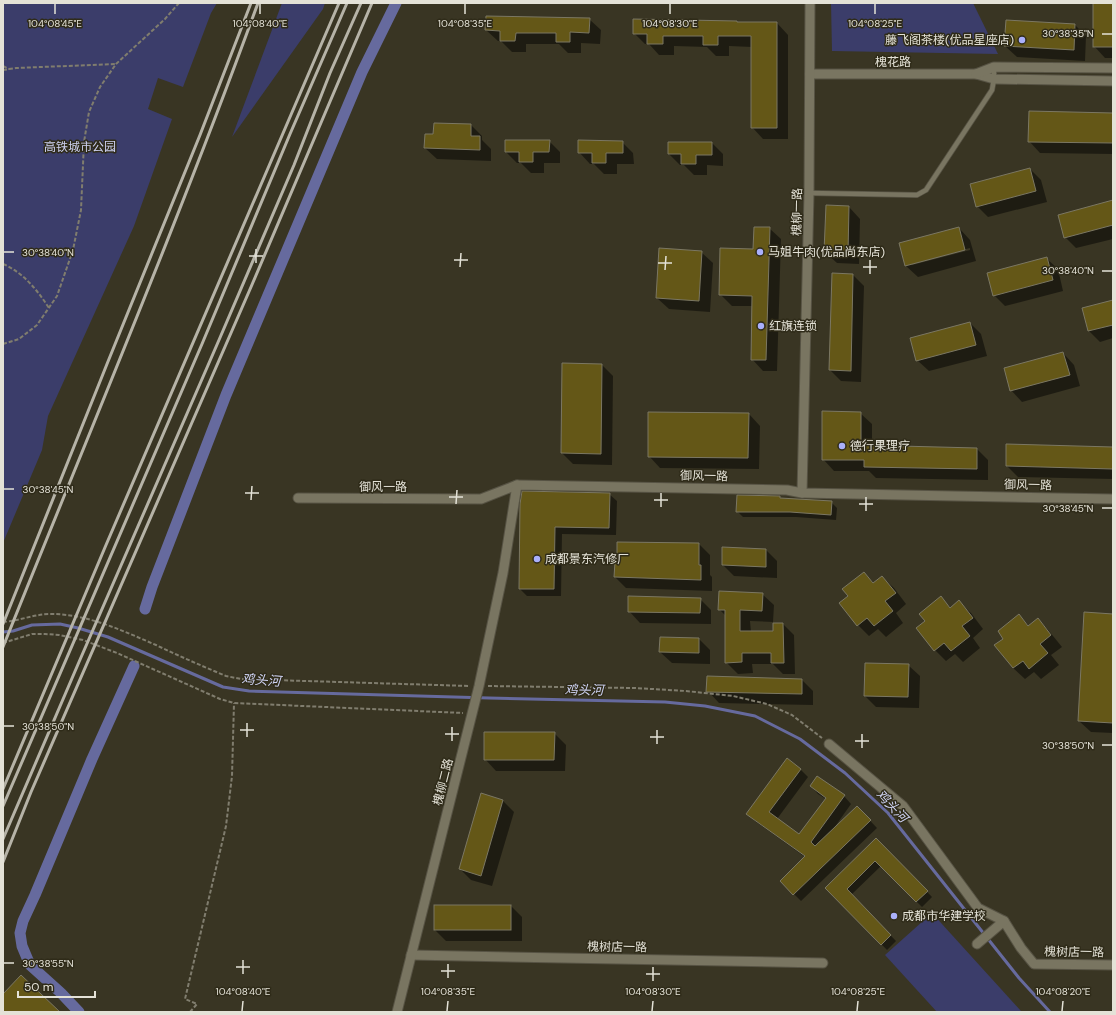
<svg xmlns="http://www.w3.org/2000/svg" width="1116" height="1015" font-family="'DM Sans','Noto Sans SC',sans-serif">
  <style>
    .green { fill: #3b3d6a }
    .shadow { fill: #0007; fill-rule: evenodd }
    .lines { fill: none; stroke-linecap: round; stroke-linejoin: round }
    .stream { stroke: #666a9e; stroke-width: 3 }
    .canal { stroke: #666a9e; stroke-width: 11 }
    .building { fill: #645717; stroke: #7b7763 }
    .lane-casing { stroke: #575344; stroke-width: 6 }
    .street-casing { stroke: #575344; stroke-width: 11 }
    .path { stroke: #807d6e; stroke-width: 2; stroke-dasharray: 4 2; stroke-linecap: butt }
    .lane { stroke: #797561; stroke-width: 4.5 }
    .street { stroke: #797561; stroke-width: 9 }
    .rail { stroke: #b6b3a7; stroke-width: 3 }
    .ticks { fill: none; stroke: #e4e2d7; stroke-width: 1.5 }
    .poi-dot { fill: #aab0fb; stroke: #2f2b19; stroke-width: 1.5 }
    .labels { text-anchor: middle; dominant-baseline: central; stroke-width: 3; stroke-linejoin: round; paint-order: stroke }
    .poi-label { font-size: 12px; fill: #e4e2d7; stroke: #2f2b19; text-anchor: start }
    .street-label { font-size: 12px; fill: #e4e2d7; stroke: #2f2b19 }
    .park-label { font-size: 12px; fill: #cfd2f3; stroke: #2f2b19 }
    .water-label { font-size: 13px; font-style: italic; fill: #d0d4f5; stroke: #2f2b19 }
    .ticks-label { font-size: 10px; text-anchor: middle; fill: #e4e2d7; stroke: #2f2b19; stroke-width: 3; stroke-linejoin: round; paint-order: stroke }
  </style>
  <rect width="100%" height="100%" fill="#393523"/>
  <g class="green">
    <polygon points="3,3 217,3 211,13 183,87 158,78 148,109 172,119 134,226 48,416 42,450 3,543"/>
    <polygon points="282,3 325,3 323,9 232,137"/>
    <polygon points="831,3 973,3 998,54 832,51"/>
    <polygon points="932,913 1021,1011 1020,1012 937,1012 885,955"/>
  </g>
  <g class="shadow">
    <polygon points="1094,3 1113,3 1113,58 1105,58 1094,46"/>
    <polygon points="589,19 601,30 600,44 581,43 581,53 568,53 559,44 526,44 526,52 512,52 501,41 498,41 486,30"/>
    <polygon points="777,23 788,35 788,139 763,139 752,127 752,47 729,46 729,56 716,56 707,47 674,46 674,55 659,55 649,44 645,44 634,33"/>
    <polygon points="1075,25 1086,36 1085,61 1017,57 1005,46"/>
    <polygon points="1113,114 1113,154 1040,153 1029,141"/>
    <polygon points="471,125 482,136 482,140 491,149 491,161 437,159 425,148 426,135 434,135"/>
    <polygon points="549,141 560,152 560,163 544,163 544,173 531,173 521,163 517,163 506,152"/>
    <polygon points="622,142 633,153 634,164 617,164 617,174 604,174 594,164 590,164 579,152"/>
    <polygon points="712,143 723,154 723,166 707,165 707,175 694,175 684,165 680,165 669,154"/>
    <polygon points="1030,169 1041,180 1047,202 988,217 977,206"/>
    <polygon points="1113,201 1113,239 1076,248 1065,237"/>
    <polygon points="849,207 860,219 859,264 837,263 825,252"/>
    <polygon points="769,228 781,239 777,371 763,371 752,359 753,306 732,306 720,294 754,250"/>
    <path d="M959 228 970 240 976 261 918 277 906 266ZM970 248V250L912 265V263Z"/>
    <polygon points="701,252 713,263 710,312 669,309 657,298"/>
    <polygon points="1046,258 1058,269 1063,291 1005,306 994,295"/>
    <polygon points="853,275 864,286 861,382 841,381 830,370"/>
    <polygon points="1113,301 1113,338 1100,342 1089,331"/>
    <polygon points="970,323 981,334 987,356 929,371 917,360"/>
    <polygon points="1063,353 1074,365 1080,386 1022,402 1011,390"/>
    <polygon points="563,364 602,365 613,376 612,465 573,464 562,453"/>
    <polygon points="860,413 872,424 872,446 977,449 988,460 988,480 876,478 869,471 834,471 823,459"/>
    <polygon points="749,414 760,426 759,469 660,468 649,456"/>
    <polygon points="1113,448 1113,479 1018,477 1007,466"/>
    <polygon points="523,492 609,494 617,501 616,535 562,534 561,596 527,596 520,589"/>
    <polygon points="738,496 780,497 783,500 831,502 837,508 836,520 796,517 743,517 737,511"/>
    <polygon points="699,544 710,555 710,575 712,577 712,591 626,588 615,577 616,564"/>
    <polygon points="766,550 777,561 777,578 734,576 723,565"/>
    <polygon points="864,573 874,583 882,577 894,588 906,604 896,613 903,623 886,637 878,629 869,636 858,625 841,603 849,596"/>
    <polygon points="762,594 774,605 773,622 750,621 751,632 774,632 783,624 794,635 795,674 783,674 773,664 752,664 753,673 738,674 726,662 726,616 719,609"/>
    <polygon points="941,598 951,608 959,602 971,613 983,629 973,638 980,648 963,662 955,654 946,661 935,650 926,621"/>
    <polygon points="700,599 711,610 711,624 640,623 629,611"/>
    <polygon points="1019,615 1029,626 1038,619 1049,631 1062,647 1051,655 1059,665 1041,679 1034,672 1025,679 1013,668 1005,639"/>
    <polygon points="1113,615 1113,733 1091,732 1079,721"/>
    <polygon points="661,638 699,639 710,650 710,664 672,663 660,652"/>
    <polygon points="908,665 920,676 919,708 876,707 865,696"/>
    <polygon points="802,680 813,691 813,705 719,703 708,691"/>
    <polygon points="554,733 566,745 565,771 496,771 485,759"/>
    <polygon points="800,769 808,777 777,819 799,835 826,799 818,794 811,786 844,796 851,804 834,828 835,829 857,807 877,828 801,901 781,881 805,857 755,821 748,814"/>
    <polygon points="482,794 503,801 514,812 492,886 471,880 460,869"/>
    <polygon points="876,839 932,897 922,907 881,866 851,895 896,941 887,950 827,888"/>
    <polygon points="511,906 522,917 522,941 446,941 435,930"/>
  </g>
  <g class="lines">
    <polyline class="stream" points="3,632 13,631 32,625 60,624 78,628 108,637 223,687 249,691 489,698 665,702 705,706 755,716 800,739 845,773 888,813 1019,978 1050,1012"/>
    <g class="canal">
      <polyline points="145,609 152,587 226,395 362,72 396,3"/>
      <polyline points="79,1012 61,993 30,965 22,946 20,933 23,921 35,895 92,759 134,666"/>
    </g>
  </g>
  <g class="building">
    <rect x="1093" y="3" width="20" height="44"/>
    <polygon points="486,16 590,18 589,33 570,32 570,42 556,42 556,33 516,33 515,41 500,41 500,31 485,30"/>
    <polygon points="633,19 737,21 737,22 777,22 777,128 751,128 751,36 718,36 718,45 703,45 703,36 663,36 663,44 647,44 647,34 633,34"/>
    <polygon points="1006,20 1075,24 1074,50 1004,46"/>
    <polygon points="1029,111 1113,113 1113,143 1028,142"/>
    <polygon points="434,123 471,124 471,136 480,136 480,150 424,148 425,134 433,134"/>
    <polygon points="505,140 550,140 549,152 533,152 533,162 519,162 519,152 505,152"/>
    <polygon points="578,140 623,141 623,153 606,153 606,163 592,163 592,153 578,153"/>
    <polygon points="668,142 712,142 712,155 696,155 696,164 681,164 681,154 668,154"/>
    <polygon points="1030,168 1036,191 976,207 970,184"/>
    <polygon points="1113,200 1113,225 1064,238 1058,215"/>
    <polygon points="826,205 849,206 848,253 824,252"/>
    <polygon points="754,227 770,227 766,360 751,360 752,296 719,295 720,248 753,249"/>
    <polygon points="959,227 965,250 905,266 899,243"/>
    <polygon points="659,248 702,251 699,301 656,298"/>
    <polygon points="1047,257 1053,280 993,296 987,273"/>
    <polygon points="832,273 853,274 851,371 829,370"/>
    <polygon points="1113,300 1113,325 1088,331 1082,308"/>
    <polygon points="970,322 976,345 916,361 910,338"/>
    <polygon points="1063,352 1070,375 1010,391 1004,368"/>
    <polygon points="562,363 602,364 601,454 561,453"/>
    <polygon points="822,411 861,412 861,445 977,448 977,469 864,467 864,460 822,460"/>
    <polygon points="648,412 749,413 748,458 648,457"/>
    <polygon points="1006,444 1113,447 1113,469 1006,466"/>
    <polygon points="522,491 610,493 609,528 555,527 554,589 519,589 520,504"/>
    <polygon points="737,495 780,496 780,498 832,501 831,515 790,512 736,512"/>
    <polygon points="617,542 699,543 699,565 701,565 701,580 614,577 615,562 617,563"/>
    <polygon points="722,547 766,549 766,567 722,565"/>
    <polygon points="864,572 873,583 882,576 896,593 885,601 893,611 874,626 867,618 857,626 839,603 848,596 842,589"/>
    <polygon points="719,591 763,593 762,611 740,610 740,631 773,631 773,623 783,623 784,663 771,663 771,653 742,653 742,662 725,663 725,610 718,610"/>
    <polygon points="628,596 701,598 700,613 628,612"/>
    <polygon points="941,596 950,608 959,600 973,618 962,626 970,636 951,651 944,643 934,651 916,628 925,621 919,614"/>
    <polygon points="1084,612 1113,614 1113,723 1078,721"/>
    <polygon points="1019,614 1028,626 1038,618 1051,635 1040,644 1048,653 1029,669 1023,661 1013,668 994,645 1003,639 998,631"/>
    <polygon points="660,637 699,638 699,653 659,652"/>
    <polygon points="865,663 909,664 908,697 864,696"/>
    <polygon points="707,676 802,679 802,694 706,692"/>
    <polygon points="484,732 555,732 554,760 484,760"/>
    <polygon points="787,758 801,769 769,812 799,834 826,798 810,786 817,776 845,795 811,842 815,846 857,806 871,820 793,895 780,881 805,856 746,814"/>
    <polygon points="481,793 503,800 481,876 459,869"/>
    <polygon points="876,838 928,891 916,902 875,861 847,889 891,935 881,945 825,888"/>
    <rect x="434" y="905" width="77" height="25"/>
    <polygon points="21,975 60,1012 3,1012 3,994"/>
  </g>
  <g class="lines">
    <defs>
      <polyline id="lane" points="809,193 917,195 926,190 992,90 994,79 994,67"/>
      <g id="street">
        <polyline points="810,74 976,74 994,79 1113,81"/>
        <polyline points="976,74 994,67 1113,68"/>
        <polyline points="802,493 809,193 810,3"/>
        <polyline points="298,498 481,499 517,485 787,490 802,493 1113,499"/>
        <polyline points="829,744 903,806 978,908 1004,921 1021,948 1034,964 1113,965"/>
        <polyline points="977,944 1004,921"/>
        <polyline points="411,955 823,963"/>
        <polyline points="397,1012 479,686 503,573 517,485"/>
      </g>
    </defs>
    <use href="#lane" class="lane-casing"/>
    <use href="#street" class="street-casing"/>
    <g class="path">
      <polyline points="3,66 9,69"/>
      <polyline points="3,70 16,68 116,64"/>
      <path d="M3 264C24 273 37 290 49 308"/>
      <polyline points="3,344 19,339 37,325 57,296 73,250 81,210 84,142 89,112 100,87 116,64 165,19 179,3"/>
      <path d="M3 622C19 621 34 614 51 614 88 614 123 631 156 645 179 656 202 666 226 676L241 679 469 686"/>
      <polyline points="3,643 32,634 45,634 59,635 83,640 117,653 220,699 234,703 463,713"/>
      <polyline points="488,686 635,688 686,691 733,696 767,704 792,715 822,738"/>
      <polyline points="190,1012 197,1004 185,999 226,826 232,776 234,703"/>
    </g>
    <use href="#lane" class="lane"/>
    <use href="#street" class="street"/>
    <g class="rail">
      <polyline points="3,624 107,364 200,135 251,3"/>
      <path d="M3 647C89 433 179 220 258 3"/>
      <polyline points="3,789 106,545 339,3"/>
      <polyline points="3,806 202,344 290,134 347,3"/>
      <polyline points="3,839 79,662 219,340 294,165 330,73 361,3"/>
      <polyline points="3,862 31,792 251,287 372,3"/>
    </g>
  </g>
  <path class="ticks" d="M55 14V4M260 14V4M465 14V4M670 14V4M875 14V4M1102 34H1112M4 252H14M249 256H263M454 260H468M256 263V249M658 263H672M460 267 461 253M863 267H877M665 270 666 256M1102 271H1112M870 274V260M4 489H14M245 493H259M449 497H463M251 500 252 486M654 500H668M456 504 457 490M859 504H873M661 507V493M1102 508H1112M866 511V497M4 726H14M240 730H254M445 734H459M247 737V723M650 737H664M452 741V727M855 741H869M657 744V730M1102 745H1112M862 748V734M4 963H14M236 967H250M441 971H455M243 974V960M646 974H660M448 978V964M653 981V967M242 1011 243 1001M447 1011 448 1001M652 1011 653 1001M857 1011 858 1001M1062 1011 1063 1001"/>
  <g class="poi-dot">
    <circle cx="1022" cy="40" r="4"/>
    <circle cx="760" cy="252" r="4"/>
    <circle cx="761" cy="326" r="4"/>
    <circle cx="842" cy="446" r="4"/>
    <circle cx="537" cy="559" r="4"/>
    <circle cx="894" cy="916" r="4"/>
  </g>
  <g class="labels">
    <g class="poi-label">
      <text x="1014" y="40" text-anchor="end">藤飞阁茶楼(优品星座店)</text>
      <text x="768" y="252">马姐牛肉(优品尚东店)</text>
      <text x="769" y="326">红旗连锁</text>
      <text x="850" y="446">德行果理疗</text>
      <text x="545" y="559">成都景东汽修厂</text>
      <text x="902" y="916">成都市华建学校</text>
    </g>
    <g class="street-label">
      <text x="893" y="62">槐花路</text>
      <text transform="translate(797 212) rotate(-89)">槐柳一路</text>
      <text transform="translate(704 476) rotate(1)">御风一路</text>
      <text transform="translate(1028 485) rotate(1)">御风一路</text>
      <text x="383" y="487">御风一路</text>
      <text transform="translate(443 782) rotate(-76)">槐柳二路</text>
      <text transform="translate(617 947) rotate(1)">槐树店一路</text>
      <text transform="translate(1074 952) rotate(1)">槐树店一路</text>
    </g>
    <g class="park-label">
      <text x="80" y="147">高铁城市公园</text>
    </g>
    <g class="water-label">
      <text transform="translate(261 680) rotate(4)">鸡头河</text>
      <text transform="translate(584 690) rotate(1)">鸡头河</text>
      <text transform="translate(892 806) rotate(47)">鸡头河</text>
    </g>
  </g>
  <g class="ticks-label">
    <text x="55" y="27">104°08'45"E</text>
    <text x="260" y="27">104°08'40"E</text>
    <text x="465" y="27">104°08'35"E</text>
    <text x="670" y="27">104°08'30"E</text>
    <text x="875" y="27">104°08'25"E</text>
    <text x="1068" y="37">30°38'35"N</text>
    <text x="48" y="256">30°38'40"N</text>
    <text x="1068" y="274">30°38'40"N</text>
    <text x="48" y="493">30°38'45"N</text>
    <text x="1068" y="512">30°38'45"N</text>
    <text x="48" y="730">30°38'50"N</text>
    <text x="1068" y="749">30°38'50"N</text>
    <text x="48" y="967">30°38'55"N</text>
    <text x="243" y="995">104°08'40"E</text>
    <text x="448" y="995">104°08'35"E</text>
    <text x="653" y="995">104°08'30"E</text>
    <text x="858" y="995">104°08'25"E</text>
    <text x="1063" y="995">104°08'20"E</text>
  </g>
  <rect width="1116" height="1015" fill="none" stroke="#e4e2d7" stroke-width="8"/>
  <path d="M18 991v6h77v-6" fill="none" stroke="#e4e2d7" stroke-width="2"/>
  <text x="24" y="991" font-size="12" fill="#e4e2d7" stroke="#2f2b19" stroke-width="3" paint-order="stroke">50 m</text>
</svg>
